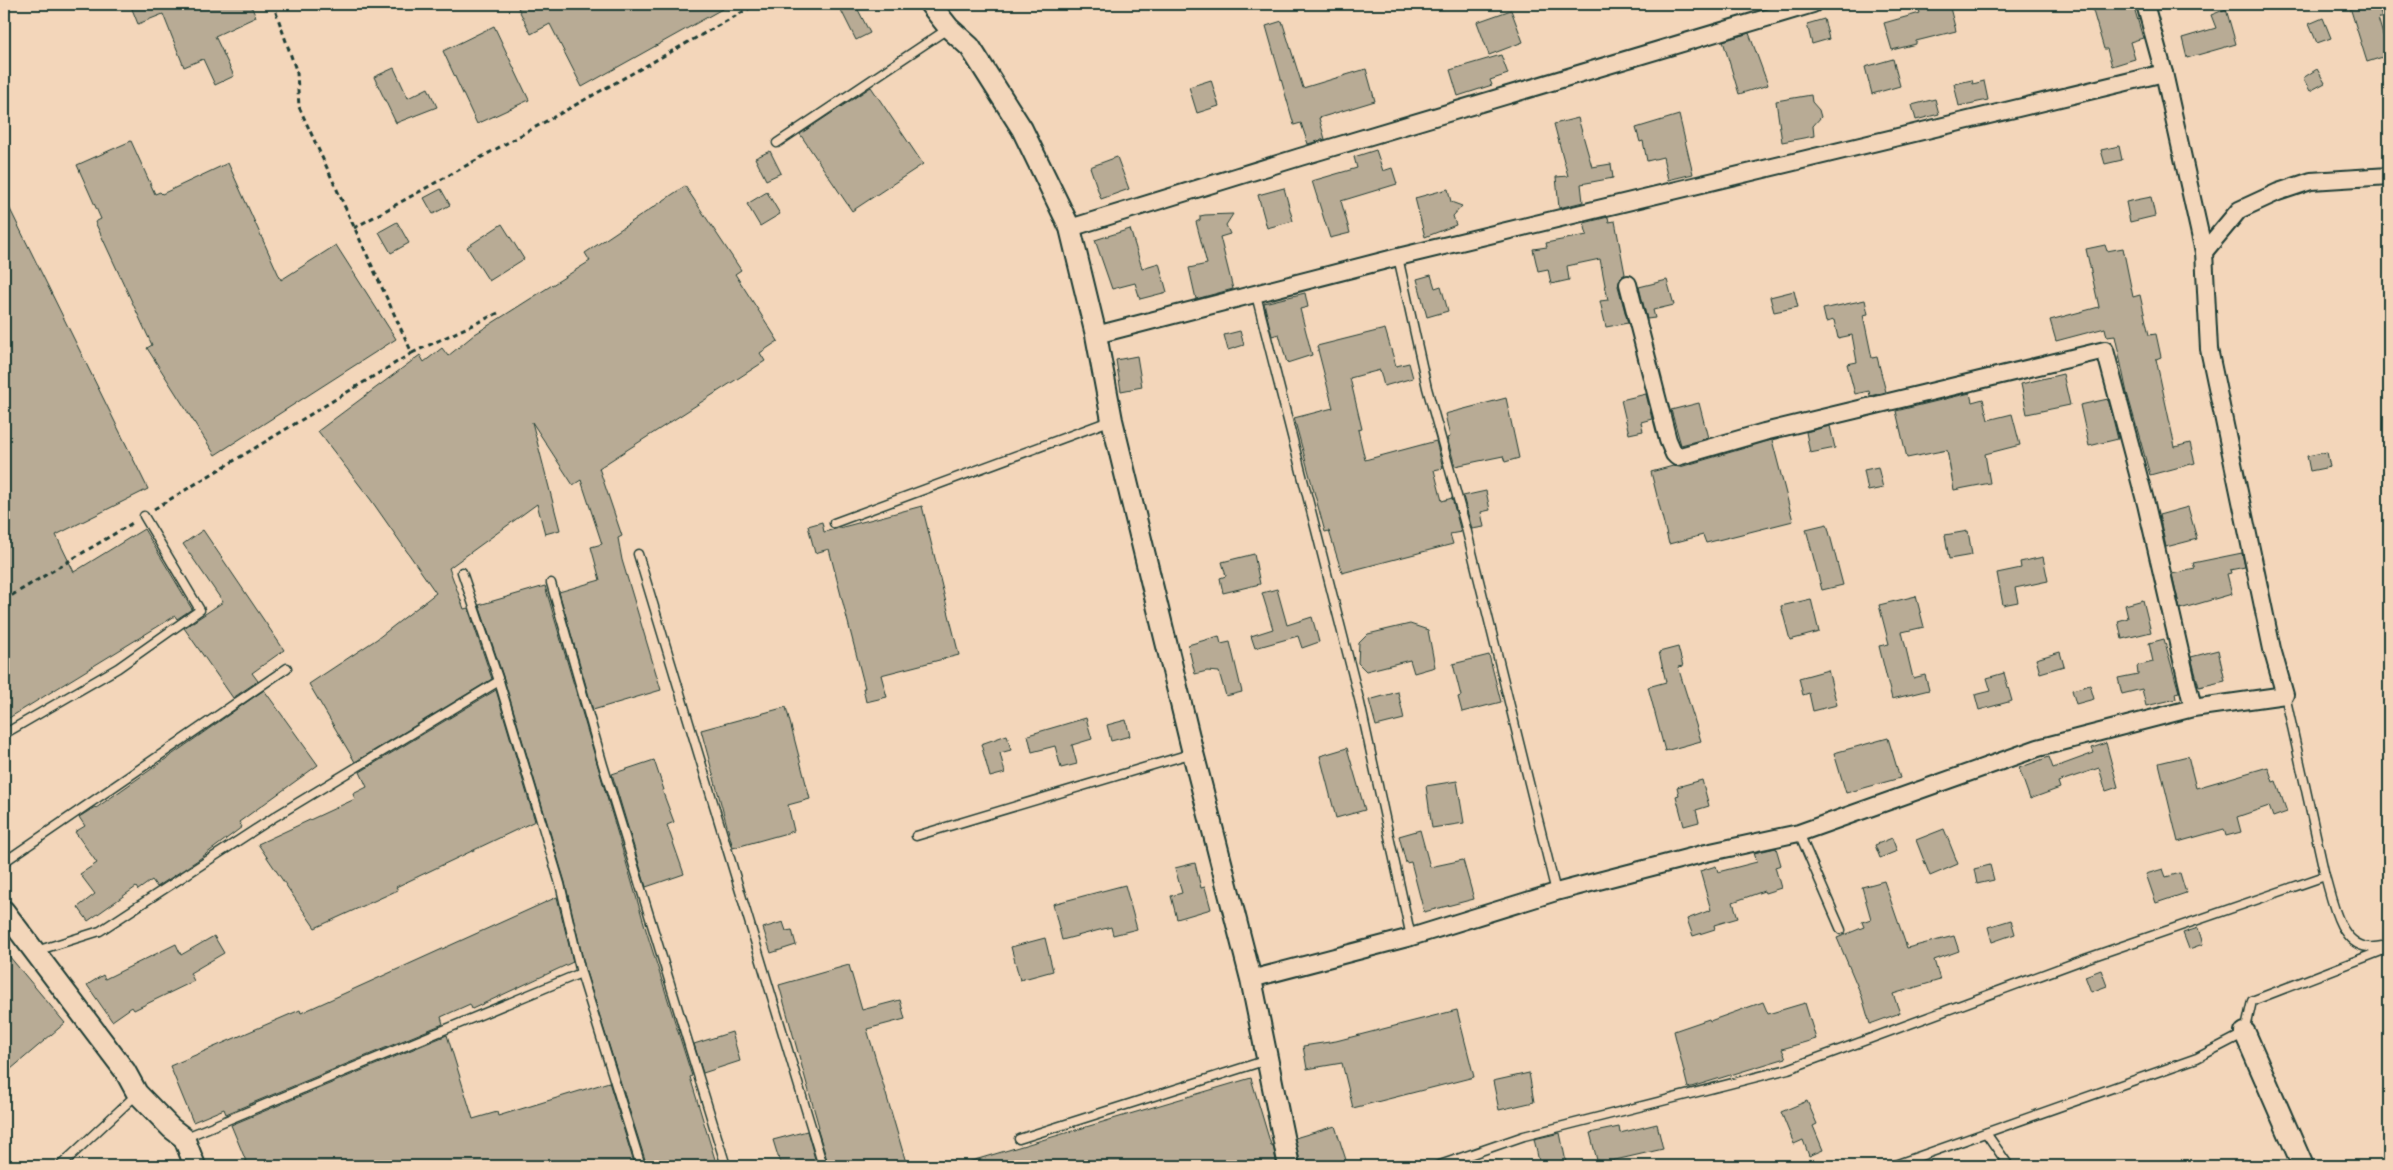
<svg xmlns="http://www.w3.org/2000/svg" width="2393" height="1170" font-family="Kalam,sans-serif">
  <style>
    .building { fill: #b8ab95; stroke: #1f3d34 }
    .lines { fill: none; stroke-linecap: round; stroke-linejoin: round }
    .service-casing { stroke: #1f3d34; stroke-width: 11 }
    .minor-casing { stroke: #1f3d34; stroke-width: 20 }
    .tertiary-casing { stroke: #1f3d34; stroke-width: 24 }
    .path { stroke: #1f3d34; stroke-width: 3; stroke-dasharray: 5 4; stroke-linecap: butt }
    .service { stroke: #f3d6ba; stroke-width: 8 }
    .minor { stroke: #f3d6ba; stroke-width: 16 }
    .tertiary { stroke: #f3d6ba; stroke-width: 20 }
  </style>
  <rect width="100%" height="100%" fill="#f3d6ba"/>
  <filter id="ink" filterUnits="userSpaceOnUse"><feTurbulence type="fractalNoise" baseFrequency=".02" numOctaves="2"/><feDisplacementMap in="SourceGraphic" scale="10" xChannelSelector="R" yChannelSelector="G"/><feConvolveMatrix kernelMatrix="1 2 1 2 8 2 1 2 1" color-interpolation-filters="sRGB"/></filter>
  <g filter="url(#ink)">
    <g class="building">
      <polygon points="130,4 250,4 256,17 215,36 234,76 215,85 203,59 184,67 163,14 138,24"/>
      <polygon points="526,4 731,4 582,87 550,24 531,34 518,8"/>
      <polygon points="838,4 855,4 870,33 856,40"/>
      <polygon points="1917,4 1949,4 1956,31 1916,41 1916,44 1892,50 1884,23 1920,13"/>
      <polygon points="2091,4 2133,4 2143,38 2130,42 2135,59 2112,66 2107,49 2104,49"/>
      <polygon points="2349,4 2378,4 2382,18 2378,18 2389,55 2367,62"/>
      <polygon points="2226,9 2236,44 2187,58 2182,38 2216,28 2211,15"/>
      <polygon points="1511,10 1523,42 1489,55 1477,22"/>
      <polygon points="2323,18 2331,38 2317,43 2309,24"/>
      <polygon points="1824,19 1829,39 1812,44 1807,24"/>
      <polygon points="1282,21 1303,88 1366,69 1375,101 1319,118 1325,139 1308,144 1301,123 1294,125 1266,26"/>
      <polygon points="494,26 529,100 477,124 443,51"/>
      <polygon points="1749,33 1768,85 1739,94 1723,41"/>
      <polygon points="1501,55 1508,74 1490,80 1492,85 1458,96 1450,70"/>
      <polygon points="1893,59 1900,86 1872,94 1865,67"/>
      <polygon points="394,68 408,98 428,88 437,107 396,123 374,77"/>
      <polygon points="2317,69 2325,83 2310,91 2303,78"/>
      <polygon points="1211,80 1219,106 1197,113 1189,87"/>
      <polygon points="1972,80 1973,84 1984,81 1988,100 1959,106 1954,84"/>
      <polygon points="871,87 923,164 852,211 800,134"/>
      <polygon points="1811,95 1812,102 1819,110 1821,117 1813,126 1814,136 1782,142 1776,101"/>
      <polygon points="1935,99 1939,114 1916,120 1912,105"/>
      <polygon points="1679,115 1693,174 1668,180 1663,157 1647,161 1643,141 1640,142 1636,128"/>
      <polygon points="1578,118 1592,167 1611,164 1613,178 1581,184 1583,202 1559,208 1556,177 1568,176 1554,124"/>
      <polygon points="131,141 155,194 160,192 162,194 228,163 281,280 336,245 396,339 215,455 147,348 152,345 95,222 101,219 77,165"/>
      <polygon points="2119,146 2122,160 2105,164 2101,150"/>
      <polygon points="1376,150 1383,171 1392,168 1397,184 1341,201 1350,233 1330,238 1312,181 1357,168 1354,157"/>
      <polygon points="770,151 781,173 766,180 755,158"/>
      <polygon points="1117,157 1129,189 1101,199 1090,167"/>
      <polygon points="685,186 741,270 735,274 778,341 760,353 765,361 599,468 622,536 618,538 622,560 661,690 593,710 559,592 600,580 591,547 602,544 581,480 573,485 532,422 560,530 545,534 537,504 449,568 464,609 468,608 492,679 355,762 309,684 377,639 436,593 371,500 318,431 420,355 424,362 442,348 448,356 475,334 590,261 585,253"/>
      <polygon points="1284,188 1293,221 1267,228 1258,195"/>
      <polygon points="441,189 450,205 433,214 424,198"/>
      <polygon points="1448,189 1451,202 1462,206 1453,216 1456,225 1425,237 1415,198"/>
      <polygon points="767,192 780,214 760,226 747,204"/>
      <polygon points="4,197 148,489 56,535 74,572 144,529 192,609 177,619 175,616 4,721"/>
      <polygon points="2151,197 2155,216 2130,222 2126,202"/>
      <polygon points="1233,214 1226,225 1230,234 1220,237 1233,289 1196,299 1189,268 1207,264 1196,222 1200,220 1200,216 1205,215"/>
      <polygon points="1608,217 1609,222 1615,221 1625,274 1621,277 1618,286 1628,323 1606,327 1600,301 1608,300 1600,259 1567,266 1569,280 1551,284 1548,269 1538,271 1533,249 1547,247 1546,243 1587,235 1584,223"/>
      <polygon points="397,222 409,243 391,253 379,232"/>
      <polygon points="502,224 524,259 489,281 467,247"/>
      <polygon points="1130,229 1142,268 1159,263 1167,292 1140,299 1135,283 1112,289 1095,240"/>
      <polygon points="2105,245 2107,251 2123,248 2133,297 2140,295 2149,335 2156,334 2161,357 2156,359 2175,447 2190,443 2195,463 2150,475 2127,393 2115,336 2107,337 2105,328 2056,341 2050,320 2099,307 2086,249"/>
      <polygon points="1431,275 1435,288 1441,286 1448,311 1427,317 1417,279"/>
      <polygon points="1667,280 1674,305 1653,310 1655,318 1647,319 1639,287"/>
      <polygon points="1794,291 1798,307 1774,312 1770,297"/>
      <polygon points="1305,293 1308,307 1300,309 1312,355 1287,363 1279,334 1272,336 1264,303"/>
      <polygon points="1865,300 1868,314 1863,315 1872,358 1877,357 1886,392 1870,396 1869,391 1855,394 1847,364 1857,362 1852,335 1838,338 1834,320 1826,322 1823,309"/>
      <polygon points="1385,329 1396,366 1409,363 1413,378 1384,386 1380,370 1350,378 1362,429 1358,430 1365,460 1436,441 1443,468 1434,470 1442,501 1452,498 1461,532 1450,534 1453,544 1342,573 1329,531 1325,532 1294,418 1333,408 1317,346"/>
      <polygon points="1240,331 1244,345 1228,350 1224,335"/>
      <polygon points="1137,356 1142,387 1121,391 1116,360"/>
      <polygon points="2063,374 2070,405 2027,414 2021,384"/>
      <polygon points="1970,393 1972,402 1983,399 1988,420 2012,414 2020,445 1985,454 1990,483 1954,490 1947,450 1907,458 1896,411"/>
      <polygon points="1646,394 1652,419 1641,422 1643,431 1629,434 1621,400"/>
      <polygon points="1506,398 1519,458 1505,462 1503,456 1455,466 1447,438 1450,437 1445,414"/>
      <polygon points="2108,399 2118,439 2089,446 2080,405"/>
      <polygon points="1699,403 1708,438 1681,445 1671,410"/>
      <polygon points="1830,426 1835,448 1810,453 1806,432"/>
      <polygon points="1772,440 1793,521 1706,543 1703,535 1669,544 1651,472 1673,466 1680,467"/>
      <polygon points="2327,452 2330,467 2310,471 2307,456"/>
      <polygon points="1878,467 1883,488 1868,491 1864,470"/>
      <polygon points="1486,491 1490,510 1481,512 1484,527 1472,529 1463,496"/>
      <polygon points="922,506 959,655 881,675 887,697 866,702 863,688 865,688 829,549 815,553 808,526 822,522 824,532"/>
      <polygon points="2188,507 2197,539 2166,547 2159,515"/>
      <polygon points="1827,524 1843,585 1822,590 1806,529"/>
      <polygon points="203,530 284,650 252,673 258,681 233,698 184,628 223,602 183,544"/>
      <polygon points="1968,531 1972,555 1949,559 1945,535"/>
      <polygon points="2242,553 2245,567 2230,570 2231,573 2227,574 2232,594 2180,609 2172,574 2195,569 2193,563"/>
      <polygon points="1254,554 1260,584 1223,593 1220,578 1226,576 1222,562"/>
      <polygon points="2043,557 2048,581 2015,588 2018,602 2003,605 1997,573 2021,568 2020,562"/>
      <polygon points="545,586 646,930 692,1076 690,1077 717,1166 647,1166 586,972 565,882 504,679 479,605"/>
      <polygon points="1277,589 1287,625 1312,617 1319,642 1302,648 1298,636 1255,648 1251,636 1273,629 1262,593"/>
      <polygon points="1916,596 1924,627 1902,632 1913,678 1925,675 1929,690 1892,699 1879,646 1889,644 1879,605"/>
      <polygon points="1811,599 1819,632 1790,640 1781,606"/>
      <polygon points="2143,600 2151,632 2122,639 2118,621 2128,618 2125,605"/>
      <polygon points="1410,624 1428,630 1435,667 1414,673 1410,660 1366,671 1358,663 1359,643 1368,634"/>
      <polygon points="1219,636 1221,644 1230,642 1242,692 1226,696 1219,672 1207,671 1195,674 1188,645"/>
      <polygon points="2164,639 2179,692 2175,693 2176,699 2146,706 2142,689 2122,694 2118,678 2138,674 2137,666 2153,662 2149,643"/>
      <polygon points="1678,647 1683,666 1678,667 1701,741 1665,751 1648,687 1666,682 1659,652"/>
      <polygon points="2218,650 2225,681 2199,687 2191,657"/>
      <polygon points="2060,652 2064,666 2040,673 2036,659"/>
      <polygon points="1489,655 1501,702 1462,712 1458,697 1461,696 1453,664"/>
      <polygon points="1828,670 1837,705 1813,711 1809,693 1803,695 1799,678"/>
      <polygon points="2004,673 2012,701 1979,710 1975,695 1991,691 1987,678"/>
      <polygon points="2090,685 2094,699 2076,704 2072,690"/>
      <polygon points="264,690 318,765 239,822 242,827 198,860 157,887 152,880 138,890 136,887 88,921 78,907 95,894 80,874 97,863 75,832 85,826 79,817 95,807 96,808"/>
      <polygon points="496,690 535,821 396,887 398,890 315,928 258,844 355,799 353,794 367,787 360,772"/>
      <polygon points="1398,692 1404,719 1376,726 1369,700"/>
      <polygon points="786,707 810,799 788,805 794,831 733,848 701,730"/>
      <polygon points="1086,718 1092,739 1072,745 1077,764 1061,768 1055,746 1032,752 1028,735"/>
      <polygon points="1126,720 1130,736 1111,741 1107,725"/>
      <polygon points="1007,735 1011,750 1000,753 1005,773 990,777 981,744"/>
      <polygon points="1888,738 1900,778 1846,793 1834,753"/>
      <polygon points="2106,743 2118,787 2106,791 2099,768 2058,782 2060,788 2030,799 2019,768 2049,757 2053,768 2094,753 2092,748"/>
      <polygon points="1347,748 1365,810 1336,818 1320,756"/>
      <polygon points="2188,756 2196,788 2268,767 2273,782 2276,781 2287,812 2273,817 2269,806 2237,817 2241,832 2226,836 2224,829 2178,842 2159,763"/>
      <polygon points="654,760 664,790 662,790 674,822 667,825 684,874 646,887 612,774"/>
      <polygon points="1702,780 1709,806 1696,810 1699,822 1684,826 1676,796 1679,795 1677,787"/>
      <polygon points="1457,781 1464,823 1432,828 1426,786"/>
      <polygon points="1944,829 1958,864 1930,876 1916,840"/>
      <polygon points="1420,830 1430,867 1463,860 1474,899 1424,912 1411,862 1406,863 1399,836"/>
      <polygon points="1892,838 1897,851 1880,858 1875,845"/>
      <polygon points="1776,848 1781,865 1775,867 1781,888 1765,893 1764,891 1733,902 1738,918 1714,925 1715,929 1693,936 1687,919 1711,910 1700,871 1716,866 1718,872 1757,862 1754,853"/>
      <polygon points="1195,863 1201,888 1205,887 1211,909 1177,919 1171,896 1182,893 1175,868"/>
      <polygon points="1990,865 1994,880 1977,884 1974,869"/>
      <polygon points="2163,869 2166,877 2180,873 2186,893 2156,903 2146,874"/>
      <polygon points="1884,881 1907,948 1954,936 1959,951 1934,960 1940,980 1893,994 1900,1013 1870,1024 1862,997 1837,938 1864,927 1862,922 1871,919 1862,887"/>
      <polygon points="1125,885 1137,929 1113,935 1111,927 1062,940 1053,904"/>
      <polygon points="557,897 573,962 472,1009 470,1004 441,1017 443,1024 226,1114 224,1109 193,1122 170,1066 300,1010 301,1013"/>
      <polygon points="2011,920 2015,934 1992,942 1988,927"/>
      <polygon points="783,922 786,931 792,930 796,945 771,953 763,928"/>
      <polygon points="2198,928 2203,944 2189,949 2183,933"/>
      <polygon points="214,936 224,953 190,973 194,981 134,1010 132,1007 112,1021 87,985 103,975 105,979 176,944 181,955"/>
      <polygon points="1045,938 1053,971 1020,980 1011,947"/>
      <polygon points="4,950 65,1023 4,1075"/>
      <polygon points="849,965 862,1010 900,1000 905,1019 867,1029 907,1166 829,1166 817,1128 819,1127 779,985"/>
      <polygon points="2101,970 2107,986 2091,992 2085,976"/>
      <polygon points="1763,1002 1768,1014 1805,1003 1816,1039 1782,1049 1786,1058 1688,1088 1674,1031 1709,1019 1710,1021"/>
      <polygon points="1457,1010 1474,1077 1353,1108 1342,1063 1307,1069 1303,1046 1336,1041"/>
      <polygon points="732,1032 740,1061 703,1073 694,1044"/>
      <polygon points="447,1035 473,1119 497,1112 498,1116 609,1082 635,1166 248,1166 231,1125"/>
      <polygon points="1529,1073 1534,1102 1499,1110 1493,1081"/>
      <polygon points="1251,1078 1271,1145 1273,1145 1277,1166 968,1166 968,1162"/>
      <polygon points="1807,1101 1817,1124 1813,1126 1823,1150 1809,1156 1803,1140 1794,1144 1781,1112"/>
      <polygon points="1657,1124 1663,1149 1598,1164 1590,1133 1619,1127 1620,1133"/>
      <polygon points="1335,1126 1347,1163 1338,1166 1301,1166 1295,1138"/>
      <polygon points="807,1131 817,1166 781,1166 773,1140"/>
      <polygon points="1560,1133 1566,1162 1559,1163 1559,1166 1540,1166 1534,1139"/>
    </g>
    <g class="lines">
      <defs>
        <g id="service">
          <polyline points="777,143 949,28"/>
          <polyline points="1398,257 1427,388 1466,528 1556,892"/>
          <polyline points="1256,295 1360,703 1411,937"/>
          <polyline points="834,523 1112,420"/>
          <polyline points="638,554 823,1166"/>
          <polyline points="462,572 499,681 560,884 581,973 641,1166"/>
          <polyline points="551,583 603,765 726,1166"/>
          <polyline points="4,734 118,668 200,610 144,516"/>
          <polyline points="1799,833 1841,930"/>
          <polyline points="916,836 1193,753"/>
          <polyline points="4,862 287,668"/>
          <path d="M2325 876C2332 899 2339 944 2368 947 2375 948 2382 946 2388 945"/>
          <polyline points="36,951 100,931 276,816 499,681"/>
          <polyline points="1986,1133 2009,1166"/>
          <polyline points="184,1138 581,973"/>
          <polyline points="1019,1139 1267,1060"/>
          <polyline points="60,1166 136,1095"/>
          <polyline points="1437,1166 1524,1136 1788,1069 2085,959 2325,876 2285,695"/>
          <polyline points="1892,1166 2197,1058 2245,1033 2252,1001 2389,948"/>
        </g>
        <g id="minor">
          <polyline points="1070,228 1300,157 1813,4"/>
          <polyline points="2204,252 2239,210 2278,192 2311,181 2389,176"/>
          <polyline points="1628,284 1668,440 1674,454 1677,457 1764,432 2105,350 2146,504 2193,708"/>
          <polyline points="1096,335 1398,257 2164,73"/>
          <polyline points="1251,979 1411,937 1556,892 1706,853 1799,833 2038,748 2193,708 2285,695 2272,649 2209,349 2204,252 2164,73 2145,4"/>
        </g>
        <g id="tertiary">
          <polyline points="930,4 949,28 970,47 1022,129 1070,228 1096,335 1112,420 1193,753 1251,979 1289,1166"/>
          <polyline points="4,911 125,1071 137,1093 171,1128 184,1138 195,1166"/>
          <polyline points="2245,1033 2303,1166"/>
        </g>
      </defs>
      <use href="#service" class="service-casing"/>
      <use href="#minor" class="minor-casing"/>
      <use href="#tertiary" class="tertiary-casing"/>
      <g class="path">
        <polyline points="354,228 757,4"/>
        <polyline points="412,353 498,313"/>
        <polyline points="154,509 412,353 299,107 297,73 273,4"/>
        <polyline points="4,600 134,522"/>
      </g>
      <use href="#service" class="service"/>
      <use href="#minor" class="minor"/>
      <use href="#tertiary" class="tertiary"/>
    </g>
  </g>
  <rect width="2393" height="1170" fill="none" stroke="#f3d6ba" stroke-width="20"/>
  <rect x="10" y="10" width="2373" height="1150" fill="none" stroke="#1f3d34" stroke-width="2" filter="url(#ink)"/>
</svg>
